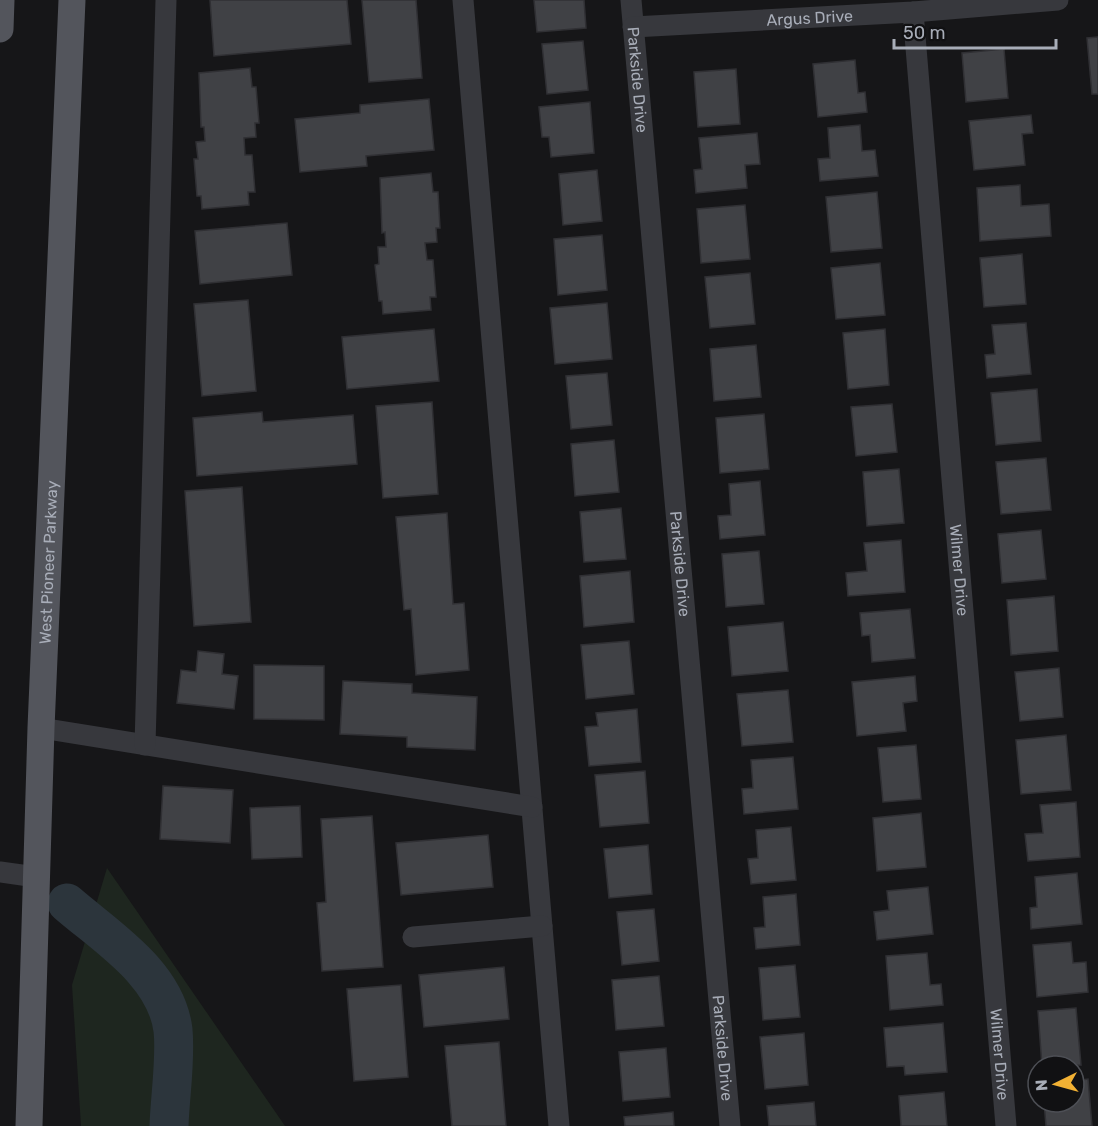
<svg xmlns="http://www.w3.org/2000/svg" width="1098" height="1126" font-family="Rubik,sans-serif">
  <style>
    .green { fill: #1e261f }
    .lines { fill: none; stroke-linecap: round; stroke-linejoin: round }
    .river { stroke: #2c353c; stroke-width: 39 }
    .building { fill: #404145; stroke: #303034; stroke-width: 1.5 }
    .minor { stroke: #37383d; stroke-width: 21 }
    .major { stroke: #53555c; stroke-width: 27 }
    .labels { text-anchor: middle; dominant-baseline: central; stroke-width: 4.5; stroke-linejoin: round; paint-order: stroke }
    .street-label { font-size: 16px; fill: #a8adb8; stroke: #111113 }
  </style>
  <rect width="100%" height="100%" fill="#161618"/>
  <polygon class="green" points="107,868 285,1126 81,1126 72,985"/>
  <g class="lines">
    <path class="river" d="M67 903C106 937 166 973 173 1030 176 1059 170 1096 169 1126"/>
  </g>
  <g class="building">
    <polygon points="210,0 347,0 351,44 214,56"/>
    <polygon points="362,0 416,0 422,78 369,82"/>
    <polygon points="534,0 584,0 586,28 537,32"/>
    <polygon points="1098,37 1098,94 1092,94 1087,38"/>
    <polygon points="583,41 588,90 547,94 542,44"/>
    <polygon points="1004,49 1008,98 966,102 962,53"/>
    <polygon points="855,60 858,93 865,92 867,112 818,117 813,64"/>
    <polygon points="250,68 252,87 256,87 259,123 255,123 256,137 244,138 245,155 252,155 255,192 248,192 249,205 202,209 201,196 197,196 194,159 198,159 196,142 205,141 204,127 201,127 199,73"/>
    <polygon points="736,69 740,124 698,127 694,72"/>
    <polygon points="429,99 434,150 366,156 367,166 300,172 295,119 360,113 360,105"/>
    <polygon points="590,102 594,153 551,157 549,137 542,137 539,107"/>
    <polygon points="1031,115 1033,133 1022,134 1025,165 974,170 969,121"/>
    <polygon points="860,125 862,151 875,150 878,176 820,181 818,159 830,158 828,128"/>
    <polygon points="757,133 760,164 745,165 747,188 696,193 694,170 702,169 699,138"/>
    <polygon points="597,170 602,221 563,225 559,174"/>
    <polygon points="431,173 433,192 438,192 440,228 436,228 437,242 425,243 427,260 433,260 436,297 430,297 431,310 383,314 382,301 379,301 375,265 379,264 378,247 386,247 385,232 382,233 380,178"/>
    <polygon points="1020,185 1021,206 1049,204 1051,236 980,241 977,188"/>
    <polygon points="877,192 882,248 831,252 826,197"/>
    <polygon points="745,205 750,259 701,263 697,209"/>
    <polygon points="287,223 292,275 200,284 195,231"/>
    <polygon points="602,235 607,290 558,295 554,239"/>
    <polygon points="1022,254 1026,304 984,307 980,258"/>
    <polygon points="880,263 885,315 836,319 831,268"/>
    <polygon points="750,273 755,324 710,328 705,277"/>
    <polygon points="248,300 256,391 202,396 194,304"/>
    <polygon points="607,303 612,359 555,364 550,308"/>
    <polygon points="1026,323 1031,374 987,378 985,355 995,354 992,325"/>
    <polygon points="434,329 439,381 347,389 342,337"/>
    <polygon points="885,329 889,385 848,389 843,333"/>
    <polygon points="756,345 761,397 714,401 710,349"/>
    <polygon points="607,373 612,425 571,429 566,376"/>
    <polygon points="1037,389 1041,441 996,445 991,393"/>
    <polygon points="432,402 438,494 383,498 376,406"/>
    <polygon points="892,404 897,452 856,456 851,407"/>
    <polygon points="262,412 263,422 353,415 357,464 197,476 193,418"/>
    <polygon points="764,414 769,469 720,473 716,418"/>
    <polygon points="614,440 619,492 575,496 571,444"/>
    <polygon points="1046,458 1051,510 1001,514 996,462"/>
    <polygon points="899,469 904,523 867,526 863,472"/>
    <polygon points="760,481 765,535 720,539 718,516 731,515 729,484"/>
    <polygon points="242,487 251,622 194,626 185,491"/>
    <polygon points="621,508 626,559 584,562 580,512"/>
    <polygon points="447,513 453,604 464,603 469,670 416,675 411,609 404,610 396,517"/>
    <polygon points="1041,530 1046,579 1002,583 998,534"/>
    <polygon points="901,540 905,592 848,596 846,573 867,571 864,543"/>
    <polygon points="759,551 764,604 726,607 722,554"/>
    <polygon points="630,571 634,622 584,627 580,576"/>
    <polygon points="1054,596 1058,651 1011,655 1007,600"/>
    <polygon points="910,609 915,658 872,662 870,635 862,636 860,613"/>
    <polygon points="783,622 788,671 732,676 728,627"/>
    <polygon points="629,641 634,694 586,699 581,645"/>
    <polygon points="198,651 224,654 222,674 238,676 234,709 177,703 181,670 196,672"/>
    <polygon points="254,665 324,666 324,720 254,719"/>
    <polygon points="1059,668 1063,717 1020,721 1015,672"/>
    <polygon points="915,676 917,701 903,703 906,731 857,736 852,682"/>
    <polygon points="343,681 412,684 412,693 477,697 475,750 407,747 407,737 340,734"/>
    <polygon points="788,690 793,742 742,746 737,694"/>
    <polygon points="637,709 641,762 589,766 585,727 598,726 596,713"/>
    <polygon points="1066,735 1071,790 1021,794 1016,740"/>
    <polygon points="916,745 921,799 883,802 878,748"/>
    <polygon points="793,757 798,809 744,814 742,789 753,788 751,760"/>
    <polygon points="645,771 649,823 600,827 595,775"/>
    <polygon points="163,786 233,790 230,843 160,839"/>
    <polygon points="1076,802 1080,857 1028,861 1025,834 1043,833 1040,805"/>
    <polygon points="300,806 302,857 252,859 250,808"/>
    <polygon points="921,813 926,867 877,871 873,818"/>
    <polygon points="372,816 383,967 322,971 317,903 326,902 321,819"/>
    <polygon points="791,827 796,880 751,884 748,859 758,858 756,830"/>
    <polygon points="488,835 493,887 401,895 396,843"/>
    <polygon points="648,845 652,894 609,898 604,849"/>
    <polygon points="1077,873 1082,924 1031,929 1030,908 1037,907 1035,877"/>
    <polygon points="928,887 933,934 877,940 874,912 889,910 887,891"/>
    <polygon points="796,894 800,945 756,949 754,928 765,927 763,897"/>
    <polygon points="654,909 659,961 622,965 617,912"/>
    <polygon points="1071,942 1073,963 1086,962 1088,992 1037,997 1033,945"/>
    <polygon points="927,953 930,985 941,984 943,1005 890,1010 886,956"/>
    <polygon points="795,965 800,1017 763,1020 759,968"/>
    <polygon points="504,967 509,1019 424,1027 419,975"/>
    <polygon points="659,976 664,1026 616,1030 612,980"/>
    <polygon points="401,985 408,1077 354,1081 347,989"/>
    <polygon points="1076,1008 1081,1065 1042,1066 1038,1011"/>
    <polygon points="943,1023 947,1072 905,1075 904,1066 887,1067 884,1028"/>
    <polygon points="804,1033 808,1085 765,1089 760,1037"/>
    <polygon points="499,1042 506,1126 452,1126 445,1046"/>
    <polygon points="666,1048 670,1097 623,1101 619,1052"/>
    <polygon points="1088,1079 1092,1126 1046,1126 1044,1102 1074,1102 1074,1081"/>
    <polygon points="944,1092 947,1126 901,1126 899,1096"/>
    <polygon points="814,1102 816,1126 769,1126 767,1106"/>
    <polygon points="673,1112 674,1126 625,1126 624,1117"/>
  </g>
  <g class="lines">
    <g class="minor">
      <polyline points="463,0 559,1126"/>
      <path id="s1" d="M631 0 730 1126"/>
      <path id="s2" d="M913 12 1006 1126"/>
      <path id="s3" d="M633 27 913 12 1058 0"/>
      <polyline points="41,728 532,807"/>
      <polyline points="145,745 166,0"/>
      <polyline points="0,872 36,877"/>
      <polyline points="413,937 542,926"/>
    </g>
    <g class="major">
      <polyline points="0,29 1,0"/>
      <path id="s4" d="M29 1126 41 728 72 0"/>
    </g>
  </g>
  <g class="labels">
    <g class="street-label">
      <text stroke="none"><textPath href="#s3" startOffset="177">Argus Drive</textPath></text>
      <text stroke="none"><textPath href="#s1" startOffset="80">Parkside Drive</textPath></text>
      <text stroke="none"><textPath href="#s4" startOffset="564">West Pioneer Parkway</textPath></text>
      <text stroke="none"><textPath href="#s1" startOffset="566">Parkside Drive</textPath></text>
      <text stroke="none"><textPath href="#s2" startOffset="560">Wilmer Drive</textPath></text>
      <text stroke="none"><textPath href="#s1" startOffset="1052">Parkside Drive</textPath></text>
      <text stroke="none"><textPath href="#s2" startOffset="1046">Wilmer Drive</textPath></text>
    </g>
  </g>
  <g transform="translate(1056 1084) rotate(265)"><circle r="28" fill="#111113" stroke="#4d4f55" stroke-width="1.5"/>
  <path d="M0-4.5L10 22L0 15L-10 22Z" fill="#f2b134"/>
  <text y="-9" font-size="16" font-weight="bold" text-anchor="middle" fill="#a8adb8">N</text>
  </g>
  <path d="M894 39v9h162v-9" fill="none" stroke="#a8adb8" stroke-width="3"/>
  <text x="903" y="39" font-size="18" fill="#a8adb8" stroke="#111113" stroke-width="4.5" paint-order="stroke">50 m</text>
</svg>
